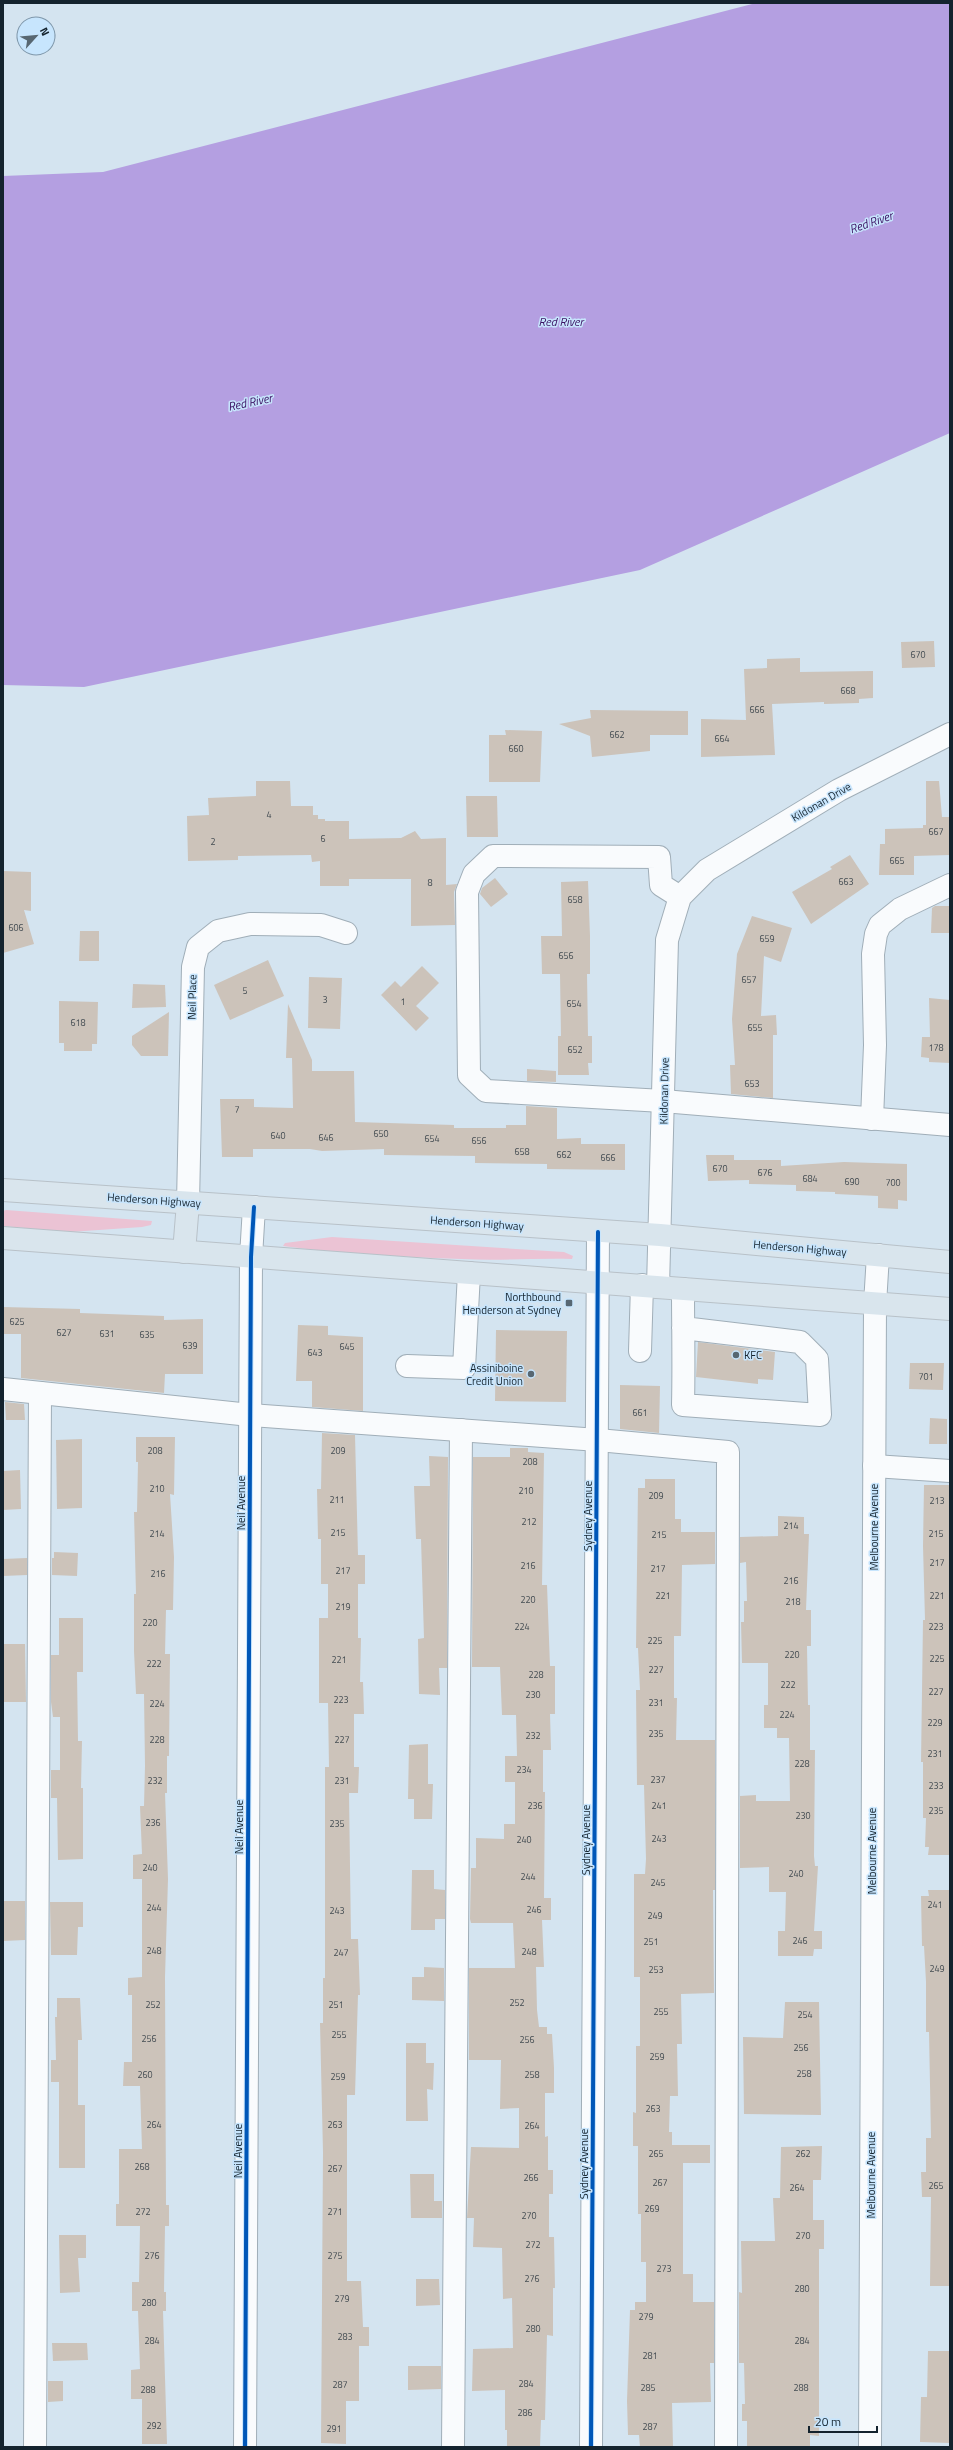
<svg xmlns="http://www.w3.org/2000/svg" width="953" height="2450" font-family="'Titillium Web',sans-serif">
  <style>
    .green { fill: #ebc3d4 }
    .water { fill: #b49fe1 }
    .building { fill: #ccc3ba }
    .lines { fill: none; stroke-linecap: round; stroke-linejoin: round }
    .minor-casing { stroke: #a0aeb8; stroke-width: 24 }
    .major-casing { stroke: #b8c1c8; stroke-width: 24 }
    .minor { stroke: #f9fbfd; stroke-width: 22 }
    .major { stroke: #d9e5ed; stroke-width: 22 }
    .cycleway-casing { stroke: #c7e5fd; stroke-width: 6 }
    .cycleway { stroke: #0057b8; stroke-width: 4 }
    .poi-dot { fill: #576772; stroke: #c7e5fd; stroke-width: 1.5 }
    .labels { text-anchor: middle; dominant-baseline: central; stroke-width: 3; stroke-linejoin: round; paint-order: stroke }
    .number-label { font-size: 9px; fill: #424b51 }
    .street-label { font-size: 11px; fill: #14232e; stroke: #c7e5fd }
    .poi-label { font-size: 11px; fill: #14232e; stroke: #c7e5fd; text-anchor: end }
    .water-label { font-size: 12px; font-style: italic; fill: #3b1162; stroke: #c7e5fd }
  </style>
  <rect width="100%" height="100%" fill="#d4e4f0"/>
  <g class="green">
    <polygon points="6,1210 152,1221 151,1225 142,1227 70,1232 3,1226 3,1211"/>
    <path d="M332 1237 564 1252 573 1256 572 1259C535 1258 499 1261 462 1259 403 1257 342 1254 283 1246L285 1243Z"/>
  </g>
  <polygon class="water" points="756,3 950,3 950,433 640,570 84,687 3,685 3,176 103,172"/>
  <g class="building">
    <polygon points="934,641 935,667 902,668 901,642"/>
    <polygon points="800,658 800,672 873,671 873,698 859,699 859,703 824,704 824,702 772,704 775,755 701,757 701,719 746,720 744,669 767,668 767,659"/>
    <polygon points="590,710 688,711 688,735 650,735 650,751 592,757 590,736 559,724 591,718"/>
    <polygon points="505,730 542,731 540,782 489,782 489,735 506,735"/>
    <polygon points="256,781 290,781 291,806 313,806 313,815 318,815 318,819 325,819 325,821 349,821 349,839 401,838 415,831 421,839 446,838 446,885 457,884 454,892 455,925 411,926 411,879 349,879 349,886 320,886 320,861 312,862 311,855 238,856 238,860 188,861 187,816 209,815 208,798 256,796"/>
    <polygon points="926,781 939,781 942,817 950,817 950,855 914,856 914,875 879,875 880,844 885,844 885,829 923,828 923,825 926,825"/>
    <polygon points="466,796 497,796 498,837 467,837"/>
    <polygon points="850,855 869,884 811,924 792,892 832,869 830,867"/>
    <polygon points="3,871 31,872 31,911 24,910 34,944 3,953"/>
    <polygon points="495,878 508,894 491,907 480,894 482,888"/>
    <polygon points="588,881 590,936 590,974 587,974 588,1036 592,1036 592,1063 588,1063 589,1075 558,1075 558,1036 561,1036 560,974 542,974 541,936 562,936 561,882"/>
    <polygon points="935,906 950,906 950,933 931,933 932,908"/>
    <polygon points="752,916 792,928 781,962 764,956 761,1016 776,1015 777,1035 773,1035 773,1098 731,1094 730,1065 735,1065 732,1019 737,954"/>
    <polygon points="80,931 99,931 99,961 79,961"/>
    <polygon points="268,960 284,996 230,1020 214,985"/>
    <polygon points="422,966 439,983 416,1006 429,1018 416,1031 381,995 395,981 401,987"/>
    <polygon points="309,977 342,978 340,1029 308,1028"/>
    <polygon points="133,984 165,985 166,1007 132,1008"/>
    <polygon points="929,998 950,1000 950,1063 929,1062 929,1058 921,1057 922,1037 930,1037"/>
    <polygon points="59,1001 98,1002 97,1044 92,1044 92,1051 64,1051 64,1043 59,1043"/>
    <polygon points="288,1004 312,1060 312,1071 354,1071 355,1122 454,1125 454,1128 506,1128 506,1125 526,1125 526,1106 557,1108 557,1139 581,1138 581,1144 625,1144 625,1170 547,1169 547,1164 475,1163 475,1156 384,1155 384,1149 322,1151 310,1149 253,1149 253,1157 222,1157 220,1099 254,1099 254,1107 293,1108 292,1058 286,1058"/>
    <polygon points="169,1012 168,1056 141,1056 132,1045 132,1036"/>
    <polygon points="527,1069 556,1071 556,1082 527,1081"/>
    <polygon points="706,1155 734,1155 734,1160 781,1160 781,1166 844,1162 907,1164 907,1201 898,1200 898,1209 878,1208 878,1196 835,1194 835,1192 796,1191 796,1185 749,1184 749,1180 708,1181"/>
    <polygon points="3,1307 80,1309 80,1313 164,1316 164,1320 203,1319 203,1374 165,1374 164,1393 21,1378 21,1334 3,1334"/>
    <polygon points="298,1325 328,1326 328,1335 363,1337 363,1411 312,1407 312,1381 296,1381"/>
    <polygon points="496,1330 567,1331 566,1402 495,1401"/>
    <polygon points="698,1342 775,1352 773,1380 758,1379 758,1384 696,1377"/>
    <polygon points="910,1363 944,1363 943,1390 909,1389"/>
    <polygon points="620,1385 660,1386 659,1433 620,1429"/>
    <polygon points="5,1402 24,1404 25,1420 6,1420"/>
    <polygon points="930,1418 947,1419 947,1444 929,1444"/>
    <polygon points="322,1433 355,1435 358,1555 365,1555 365,1584 358,1584 358,1638 361,1638 360,1682 363,1682 364,1714 354,1714 354,1767 359,1767 358,1793 349,1793 351,1939 358,1939 360,1995 358,1995 355,2095 347,2095 347,2281 361,2281 363,2327 369,2327 369,2346 359,2346 359,2401 346,2401 346,2444 321,2443 323,2152 320,2023 323,2023 323,1978 325,1978 325,1767 329,1767 328,1703 319,1703 319,1618 328,1618 328,1584 321,1584 321,1539 318,1539 317,1489 321,1489"/>
    <polygon points="136,1437 175,1437 174,1495 170,1494 174,1557 173,1610 166,1610 165,1654 170,1654 169,1756 167,1756 167,1793 165,1793 168,1879 165,1977 166,2205 169,2205 169,2226 165,2226 164,2292 166,2292 166,2311 163,2311 167,2444 142,2444 142,2399 131,2399 131,2370 140,2369 138,2311 132,2311 132,2282 139,2282 140,2226 116,2226 116,2204 119,2204 119,2149 142,2149 140,2086 123,2086 124,2062 132,2062 132,1995 128,1995 128,1978 142,1977 142,1879 133,1879 133,1855 142,1854 140,1806 144,1806 145,1766 144,1694 136,1694 134,1651 134,1594 136,1594 134,1512 137,1512 138,1462 136,1462"/>
    <polygon points="82,1439 82,1508 57,1509 56,1440"/>
    <polygon points="510,1448 528,1448 528,1452 544,1453 542,1585 547,1585 550,1666 555,1666 555,1714 550,1714 551,1750 543,1750 543,1792 545,1792 544,1898 551,1898 551,1920 542,1920 544,1967 536,1967 537,2010 539,2027 547,2027 547,2034 552,2034 554,2068 554,2093 545,2093 545,2137 548,2136 548,2170 553,2170 553,2194 549,2194 549,2237 554,2237 555,2288 553,2288 553,2336 547,2335 545,2420 541,2420 540,2447 507,2447 507,2430 505,2430 505,2390 472,2391 473,2349 513,2348 512,2298 503,2299 502,2248 473,2247 474,2218 467,2218 471,2147 519,2148 519,2108 500,2109 501,2060 469,2060 469,1968 515,1968 513,1923 471,1923 470,1919 471,1868 476,1868 476,1838 504,1839 504,1824 515,1824 515,1782 505,1782 505,1756 517,1756 516,1715 502,1715 500,1667 472,1667 473,1457 510,1457"/>
    <polygon points="429,1456 448,1457 447,1668 439,1668 440,1695 419,1694 418,1639 424,1638 421,1539 416,1539 414,1486 430,1486"/>
    <polygon points="20,1470 21,1509 3,1510 3,1471"/>
    <polygon points="645,1479 675,1479 675,1519 681,1519 681,1532 715,1532 715,1564 682,1565 681,1636 674,1636 674,1698 677,1698 676,1740 715,1740 715,1890 713,1890 714,1993 681,1994 682,2044 677,2044 678,2096 670,2096 669,2132 672,2132 672,2145 710,2145 710,2163 683,2163 683,2274 693,2274 693,2302 714,2302 714,2363 710,2363 711,2402 672,2403 673,2447 640,2447 639,2435 628,2435 627,2401 630,2310 635,2310 635,2302 646,2302 646,2262 641,2262 641,2214 638,2214 638,2146 633,2146 633,2112 636,2113 636,2046 640,2046 640,1977 634,1977 634,1874 645,1874 646,1859 644,1785 637,1785 636,1690 640,1690 638,1648 636,1648 638,1488 645,1488"/>
    <polygon points="924,1485 950,1485 950,1855 928,1855 929,1847 925,1847 926,1818 923,1818 923,1762 921,1762 923,1620 925,1620 923,1546"/>
    <polygon points="778,1516 804,1517 804,1534 809,1534 806,1610 811,1610 811,1646 807,1646 808,1705 810,1705 810,1750 815,1750 814,1856 815,1866 818,1866 814,1931 822,1931 822,1949 814,1949 813,1956 778,1956 778,1931 785,1931 786,1892 769,1892 769,1867 740,1868 740,1796 756,1795 756,1801 790,1801 789,1738 777,1738 777,1728 764,1728 764,1705 768,1705 768,1663 742,1663 741,1622 744,1622 744,1601 747,1601 746,1562 740,1563 740,1537 778,1536"/>
    <polygon points="54,1552 78,1553 77,1576 52,1575 52,1558 54,1558"/>
    <polygon points="27,1558 27,1575 3,1576 3,1559"/>
    <polygon points="59,1618 83,1618 83,1672 77,1672 78,1741 82,1741 81,1788 83,1788 83,1859 58,1860 57,1798 51,1798 51,1770 60,1770 60,1717 53,1717 51,1702 51,1655 59,1655"/>
    <polygon points="3,1644 25,1644 26,1702 3,1702"/>
    <polygon points="428,1744 428,1784 433,1784 432,1819 414,1819 414,1799 408,1799 409,1745"/>
    <polygon points="412,1870 434,1870 434,1889 445,1890 445,1919 435,1919 435,1930 411,1930"/>
    <polygon points="928,1890 950,1890 950,2286 930,2286 931,2197 922,2197 921,2172 926,2172 926,2138 931,2138 929,2032 926,2032 926,1982 924,1946 922,1946 921,1896 929,1896"/>
    <polygon points="3,1901 25,1901 25,1940 3,1941"/>
    <polygon points="50,1902 83,1902 83,1927 78,1927 77,1955 51,1955"/>
    <polygon points="424,1967 444,1968 444,2001 412,2000 412,1977 424,1977"/>
    <polygon points="57,1998 80,1998 82,2040 78,2040 78,2105 85,2105 85,2168 59,2168 59,2082 51,2082 51,2060 56,2060 55,2017 57,2017"/>
    <polygon points="785,2002 819,2002 821,2115 744,2114 743,2037 783,2038"/>
    <polygon points="406,2043 426,2043 426,2063 434,2063 433,2090 427,2089 428,2121 406,2121"/>
    <polygon points="822,2146 821,2180 813,2180 813,2220 824,2220 824,2249 819,2249 819,2436 810,2435 810,2447 747,2447 747,2421 742,2421 742,2404 745,2404 744,2363 739,2363 739,2292 742,2293 741,2241 775,2241 773,2198 780,2198 781,2147"/>
    <polygon points="410,2174 434,2174 434,2201 442,2201 442,2218 411,2218"/>
    <polygon points="59,2235 86,2235 86,2258 78,2258 80,2292 60,2293"/>
    <polygon points="416,2279 439,2279 440,2305 416,2306"/>
    <polygon points="52,2343 87,2343 88,2360 53,2361"/>
    <polygon points="928,2351 950,2351 950,2443 920,2442 921,2397 927,2397"/>
    <polygon points="408,2366 441,2366 441,2389 408,2390"/>
    <polygon points="48,2381 63,2381 63,2401 48,2402"/>
  </g>
  <g class="lines">
    <defs>
      <g id="minor">
        <polyline points="680,897 661,885 659,857 493,856 474,874 467,892 469,1075 486,1091 663,1101 950,1125"/>
        <polyline points="872,1119 875,1045 873,954 876,934 880,925 900,909 950,885"/>
        <polyline points="188,1203 193,967 198,947 218,931 250,924 321,925 346,933"/>
        <polyline points="658,1287 667,940 680,897 707,870 839,790 950,734"/>
        <path d="M683 1328 800 1342 817 1359 820 1415 683 1405C684 1366 683 1327 683 1289"/>
        <polyline points="640,1351 642,1285"/>
        <polyline points="407,1366 464,1368 469,1273"/>
        <polyline points="3,1389 250,1415 598,1440 728,1452 726,2447"/>
        <polyline points="874,1466 950,1471"/>
        <polyline points="35,2447 40,1393"/>
        <polyline points="245,2447 251,1257 254,1207"/>
        <polyline points="453,2447 461,1430"/>
        <polyline points="591,2447 598,1232"/>
        <polyline points="870,2447 875,1304 878,1255"/>
      </g>
      <g id="major">
        <polyline points="3,1190 660,1235 950,1262"/>
        <polyline points="3,1238 950,1309"/>
        <polyline points="184,1252 188,1203"/>
      </g>
    </defs>
    <use href="#minor" class="minor-casing"/>
    <use href="#major" class="major-casing"/>
    <use href="#minor" class="minor"/>
    <use href="#major" class="major"/>
    <defs>
      <g id="cycleway">
        <polyline points="245,2447 251,1257 254,1207"/>
        <polyline points="591,2447 598,1232"/>
      </g>
    </defs>
    <use href="#cycleway" class="cycleway-casing"/>
    <use href="#cycleway" class="cycleway"/>
  </g>
  <g class="poi-dot">
    <rect x="565" y="1299" width="8" height="8" rx="2"/>
    <circle cx="736" cy="1355" r="4"/>
    <circle cx="531" cy="1374" r="4"/>
  </g>
  <g class="labels">
    <g class="number-label">
      <text x="918" y="654">670</text>
      <text x="848" y="690">668</text>
      <text x="757" y="709">666</text>
      <text x="617" y="734">662</text>
      <text x="722" y="738">664</text>
      <text x="516" y="748">660</text>
      <text x="269" y="814">4</text>
      <text x="936" y="831">667</text>
      <text x="323" y="838">6</text>
      <text x="213" y="841">2</text>
      <text x="897" y="860">665</text>
      <text x="846" y="881">663</text>
      <text x="430" y="882">8</text>
      <text x="575" y="899">658</text>
      <text x="16" y="927">606</text>
      <text x="767" y="938">659</text>
      <text x="566" y="955">656</text>
      <text x="749" y="979">657</text>
      <text x="245" y="990">5</text>
      <text x="325" y="999">3</text>
      <text x="403" y="1001">1</text>
      <text x="574" y="1003">654</text>
      <text x="78" y="1022">618</text>
      <text x="755" y="1027">655</text>
      <text x="936" y="1047">178</text>
      <text x="575" y="1049">652</text>
      <text x="752" y="1083">653</text>
      <text x="237" y="1109">7</text>
      <text x="381" y="1133">650</text>
      <text x="278" y="1135">640</text>
      <text x="326" y="1137">646</text>
      <text x="432" y="1138">654</text>
      <text x="479" y="1140">656</text>
      <text x="522" y="1151">658</text>
      <text x="564" y="1154">662</text>
      <text x="608" y="1157">666</text>
      <text x="720" y="1168">670</text>
      <text x="765" y="1172">676</text>
      <text x="810" y="1178">684</text>
      <text x="852" y="1181">690</text>
      <text x="893" y="1182">700</text>
      <text x="17" y="1321">625</text>
      <text x="64" y="1332">627</text>
      <text x="107" y="1333">631</text>
      <text x="147" y="1334">635</text>
      <text x="190" y="1345">639</text>
      <text x="347" y="1346">645</text>
      <text x="315" y="1352">643</text>
      <text x="926" y="1376">701</text>
      <text x="640" y="1412">661</text>
      <text x="155" y="1450">208</text>
      <text x="338" y="1450">209</text>
      <text x="530" y="1461">208</text>
      <text x="157" y="1488">210</text>
      <text x="526" y="1490">210</text>
      <text x="656" y="1495">209</text>
      <text x="337" y="1499">211</text>
      <text x="937" y="1500">213</text>
      <text x="529" y="1521">212</text>
      <text x="791" y="1525">214</text>
      <text x="338" y="1532">215</text>
      <text x="157" y="1533">214</text>
      <text x="936" y="1533">215</text>
      <text x="659" y="1534">215</text>
      <text x="937" y="1562">217</text>
      <text x="528" y="1565">216</text>
      <text x="658" y="1568">217</text>
      <text x="343" y="1570">217</text>
      <text x="158" y="1573">216</text>
      <text x="791" y="1580">216</text>
      <text x="663" y="1595">221</text>
      <text x="937" y="1595">221</text>
      <text x="528" y="1599">220</text>
      <text x="793" y="1601">218</text>
      <text x="343" y="1606">219</text>
      <text x="150" y="1622">220</text>
      <text x="522" y="1626">224</text>
      <text x="936" y="1626">223</text>
      <text x="655" y="1640">225</text>
      <text x="792" y="1654">220</text>
      <text x="937" y="1658">225</text>
      <text x="339" y="1659">221</text>
      <text x="154" y="1663">222</text>
      <text x="656" y="1669">227</text>
      <text x="536" y="1674">228</text>
      <text x="788" y="1684">222</text>
      <text x="936" y="1691">227</text>
      <text x="533" y="1694">230</text>
      <text x="341" y="1699">223</text>
      <text x="656" y="1702">231</text>
      <text x="157" y="1703">224</text>
      <text x="787" y="1714">224</text>
      <text x="935" y="1722">229</text>
      <text x="656" y="1733">235</text>
      <text x="533" y="1735">232</text>
      <text x="157" y="1739">228</text>
      <text x="342" y="1739">227</text>
      <text x="935" y="1753">231</text>
      <text x="802" y="1763">228</text>
      <text x="524" y="1769">234</text>
      <text x="658" y="1779">237</text>
      <text x="155" y="1780">232</text>
      <text x="342" y="1780">231</text>
      <text x="936" y="1785">233</text>
      <text x="535" y="1805">236</text>
      <text x="659" y="1805">241</text>
      <text x="936" y="1810">235</text>
      <text x="803" y="1815">230</text>
      <text x="153" y="1822">236</text>
      <text x="337" y="1823">235</text>
      <text x="659" y="1838">243</text>
      <text x="524" y="1839">240</text>
      <text x="150" y="1867">240</text>
      <text x="796" y="1873">240</text>
      <text x="528" y="1876">244</text>
      <text x="658" y="1882">245</text>
      <text x="935" y="1904">241</text>
      <text x="154" y="1907">244</text>
      <text x="534" y="1909">246</text>
      <text x="337" y="1910">243</text>
      <text x="655" y="1915">249</text>
      <text x="800" y="1940">246</text>
      <text x="651" y="1941">251</text>
      <text x="154" y="1950">248</text>
      <text x="529" y="1951">248</text>
      <text x="341" y="1952">247</text>
      <text x="937" y="1968">249</text>
      <text x="656" y="1969">253</text>
      <text x="517" y="2002">252</text>
      <text x="153" y="2004">252</text>
      <text x="336" y="2004">251</text>
      <text x="661" y="2011">255</text>
      <text x="805" y="2014">254</text>
      <text x="339" y="2034">255</text>
      <text x="149" y="2038">256</text>
      <text x="527" y="2039">256</text>
      <text x="801" y="2047">256</text>
      <text x="657" y="2056">259</text>
      <text x="804" y="2073">258</text>
      <text x="145" y="2074">260</text>
      <text x="532" y="2074">258</text>
      <text x="338" y="2076">259</text>
      <text x="653" y="2108">263</text>
      <text x="154" y="2124">264</text>
      <text x="335" y="2124">263</text>
      <text x="532" y="2125">264</text>
      <text x="656" y="2153">265</text>
      <text x="803" y="2153">262</text>
      <text x="142" y="2166">268</text>
      <text x="335" y="2168">267</text>
      <text x="531" y="2177">266</text>
      <text x="660" y="2182">267</text>
      <text x="936" y="2185">265</text>
      <text x="797" y="2187">264</text>
      <text x="652" y="2208">269</text>
      <text x="143" y="2211">272</text>
      <text x="335" y="2211">271</text>
      <text x="529" y="2215">270</text>
      <text x="803" y="2235">270</text>
      <text x="533" y="2244">272</text>
      <text x="152" y="2255">276</text>
      <text x="335" y="2255">275</text>
      <text x="664" y="2268">273</text>
      <text x="532" y="2278">276</text>
      <text x="802" y="2288">280</text>
      <text x="342" y="2298">279</text>
      <text x="149" y="2302">280</text>
      <text x="646" y="2316">279</text>
      <text x="533" y="2328">280</text>
      <text x="345" y="2336">283</text>
      <text x="152" y="2340">284</text>
      <text x="802" y="2340">284</text>
      <text x="650" y="2355">281</text>
      <text x="526" y="2383">284</text>
      <text x="340" y="2384">287</text>
      <text x="648" y="2387">285</text>
      <text x="801" y="2387">288</text>
      <text x="148" y="2389">288</text>
      <text x="525" y="2412">286</text>
      <text x="154" y="2425">292</text>
      <text x="650" y="2426">287</text>
      <text x="334" y="2428">291</text>
    </g>
    <g class="street-label">
      <text transform="translate(821 802) rotate(-30)">Kildonan Drive</text>
      <text transform="translate(192 997) rotate(-89)">Neil Place</text>
      <text transform="translate(664 1091) rotate(-89)">Kildonan Drive</text>
      <text transform="translate(154 1200) rotate(4)">Henderson Highway</text>
      <text transform="translate(477 1223) rotate(4)">Henderson Highway</text>
      <text transform="translate(800 1248) rotate(5)">Henderson Highway</text>
      <text transform="translate(241 1503) rotate(-90)">Neil Avenue</text>
      <text transform="translate(588 1516) rotate(-90)">Sydney Avenue</text>
      <text transform="translate(874 1527) rotate(-90)">Melbourne Avenue</text>
      <text transform="translate(239 1827) rotate(-90)">Neil Avenue</text>
      <text transform="translate(586 1840) rotate(-90)">Sydney Avenue</text>
      <text transform="translate(872 1851) rotate(-90)">Melbourne Avenue</text>
      <text transform="translate(238 2151) rotate(-90)">Neil Avenue</text>
      <text transform="translate(584 2164) rotate(-90)">Sydney Avenue</text>
      <text transform="translate(871 2175) rotate(-90)">Melbourne Avenue</text>
    </g>
    <g class="poi-label">
      <text x="561" y="1297">Northbound<tspan x="561" dy="13">Henderson at Sydney</tspan></text>
      <text x="744" y="1355" text-anchor="start">KFC</text>
      <text x="523" y="1368">Assiniboine<tspan x="523" dy="13">Credit Union</tspan></text>
    </g>
    <g class="water-label">
      <text transform="translate(871 222) rotate(-19)">Red River</text>
      <text x="561" y="321">Red River</text>
      <text transform="translate(250 402) rotate(-12)">Red River</text>
    </g>
  </g>
  <rect width="953" height="2450" fill="none" stroke="#14232e" stroke-width="8"/>
  <g transform="translate(36 36) rotate(63)"><circle r="19" fill="#c7e5fd" stroke="#7f97aa"/>
  <path d="M0-3L7 15L0 10L-7 15Z" fill="#576772"/>
  <text y="-6" font-size="11" font-weight="bold" text-anchor="middle" fill="#14232e">N</text>
  </g>
  <path d="M809 2426v6h68v-6" fill="none" stroke="#14232e" stroke-width="2"/>
  <text x="815" y="2426" font-size="12" fill="#14232e" stroke="#c7e5fd" stroke-width="3" paint-order="stroke">20 m</text>
</svg>
